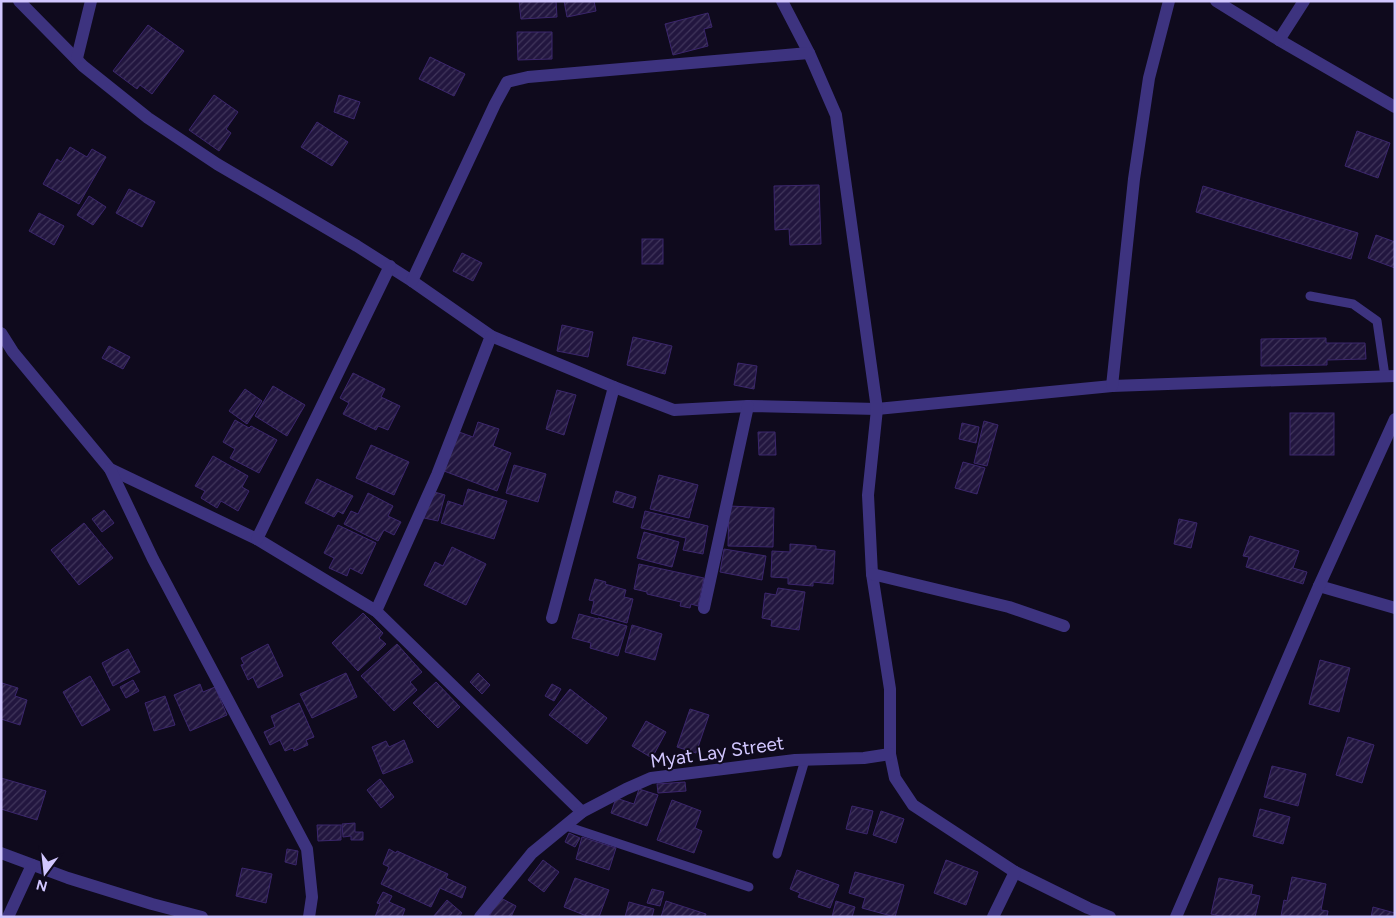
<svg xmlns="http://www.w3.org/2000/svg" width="1396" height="918" font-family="Figtree,sans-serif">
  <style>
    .building { fill: url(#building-hatch); stroke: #3b266c }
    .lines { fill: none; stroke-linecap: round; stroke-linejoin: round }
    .lane { stroke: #3d337f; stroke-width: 9 }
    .street { stroke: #3d337f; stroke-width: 12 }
    .labels { text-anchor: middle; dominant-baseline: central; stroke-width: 4; stroke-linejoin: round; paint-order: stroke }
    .street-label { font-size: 19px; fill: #d2c7ff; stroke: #0f0a1d }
  </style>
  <defs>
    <pattern id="building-hatch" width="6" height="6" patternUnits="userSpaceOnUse" patternTransform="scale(1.25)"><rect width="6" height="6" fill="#22163f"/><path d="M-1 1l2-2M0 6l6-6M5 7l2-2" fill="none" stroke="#41365c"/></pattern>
  </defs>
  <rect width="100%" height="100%" fill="#0f0a1d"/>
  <g class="building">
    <polygon points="519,1 556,1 557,17 521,19"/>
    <polygon points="564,1 594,1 596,11 567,17"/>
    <polygon points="708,13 712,27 704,29 708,46 673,55 665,24"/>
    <polygon points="148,25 184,51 152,94 140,85 137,89 113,71"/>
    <polygon points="517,32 552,32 552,59 518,60"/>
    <polygon points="430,57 465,74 454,96 419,79"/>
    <polygon points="214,95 238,112 226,129 231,133 219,151 189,130"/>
    <polygon points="339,95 360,102 354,119 334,112"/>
    <polygon points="317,122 348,142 332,166 301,147"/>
    <polygon points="1357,131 1390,143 1378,178 1345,166"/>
    <polygon points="70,147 87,157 92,149 106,157 79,204 43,184 57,159 61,162"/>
    <polygon points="819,185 821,244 790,245 789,229 775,230 774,186"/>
    <polygon points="1203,186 1358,233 1351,259 1196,212"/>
    <polygon points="129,189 155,202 142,227 116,213"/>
    <polygon points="89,196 106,207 93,225 77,215"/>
    <polygon points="39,213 64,226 54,245 29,231"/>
    <polygon points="1376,235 1395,242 1395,268 1368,258"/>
    <rect x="642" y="239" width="21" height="25"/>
    <polygon points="462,253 482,263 473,281 453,271"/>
    <polygon points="562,325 593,332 588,357 557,351"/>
    <polygon points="633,337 672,346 665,374 627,365"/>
    <polygon points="1326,338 1326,343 1365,343 1366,359 1327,360 1327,365 1261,366 1261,339"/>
    <polygon points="109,346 130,357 123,369 102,358"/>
    <polygon points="738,363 757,366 754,389 734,385"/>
    <polygon points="353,373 385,389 381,397 400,406 388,430 378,426 376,430 343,414 349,403 340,398"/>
    <polygon points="273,386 305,405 287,436 255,416"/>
    <polygon points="245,389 262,401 247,424 229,411"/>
    <polygon points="557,390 576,395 564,435 546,429"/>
    <rect x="1290" y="413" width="44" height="42"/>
    <polygon points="235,420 249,428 251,426 277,440 259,473 230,458 235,449 223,442"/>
    <polygon points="984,421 998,425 987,466 974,463"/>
    <polygon points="478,422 499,429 493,446 511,453 497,491 444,471 459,432 473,437"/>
    <polygon points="962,423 979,427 976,443 959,439"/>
    <polygon points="758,432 775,432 776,455 759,455"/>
    <polygon points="371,445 409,462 394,495 356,478"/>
    <polygon points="213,456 248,476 242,487 249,491 238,511 221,501 217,508 201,498 205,491 195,486"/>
    <polygon points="963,462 985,468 977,494 955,488"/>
    <polygon points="514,465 546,474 538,502 506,493"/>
    <polygon points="659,475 698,485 689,518 650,509"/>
    <polygon points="317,479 353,496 343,514 338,511 334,517 305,503"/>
    <polygon points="468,489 507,501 494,539 441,523 448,501 463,506"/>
    <polygon points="431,491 445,495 438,521 424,518"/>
    <polygon points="616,491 636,497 633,508 613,502"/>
    <polygon points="368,493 393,506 388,516 401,522 394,535 384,530 378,541 344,524 351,511 358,514"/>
    <polygon points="729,506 774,508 773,547 728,546"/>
    <polygon points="104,510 114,523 102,532 92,519"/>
    <polygon points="645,511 708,526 703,554 683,550 686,538 641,528"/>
    <polygon points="1179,519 1197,523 1191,548 1174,544"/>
    <polygon points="84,523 113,558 79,585 51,550"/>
    <polygon points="338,525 376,543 362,574 350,568 347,576 329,568 334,558 324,553"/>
    <polygon points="644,532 679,542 672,567 637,558"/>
    <polygon points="1250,536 1299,551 1293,568 1307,572 1303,584 1246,567 1249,557 1243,556"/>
    <polygon points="790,544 816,546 816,549 835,551 833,584 813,582 813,586 788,584 788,578 771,577 772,551 790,552"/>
    <polygon points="452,547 486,564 466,605 424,585 435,562 443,566"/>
    <polygon points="724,549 766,556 762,580 720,572"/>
    <polygon points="639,564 704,578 698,606 691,604 690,608 680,606 681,602 647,594 647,592 634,589"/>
    <polygon points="595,579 606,582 605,584 626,590 624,597 633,599 627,623 591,613 594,601 589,600"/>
    <polygon points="778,588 805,592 799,630 771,626 772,620 762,618 765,593 776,595"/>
    <polygon points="363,613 383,633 379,638 386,644 358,671 332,643"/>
    <polygon points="579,614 598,619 598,618 627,626 618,656 590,648 591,643 572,638"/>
    <polygon points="632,625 662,634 655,660 625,652"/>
    <polygon points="268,644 283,676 258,688 253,677 248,680 241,665 244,664 241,658"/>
    <polygon points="397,644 422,672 410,682 417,690 394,711 361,676"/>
    <polygon points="128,649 140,672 113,686 102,663"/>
    <polygon points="1320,660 1350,668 1339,712 1309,704"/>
    <polygon points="346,673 357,697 312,718 300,694"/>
    <polygon points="478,673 490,685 482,694 470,682"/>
    <polygon points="90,676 110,710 82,726 63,692"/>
    <polygon points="133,680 139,691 126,698 120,687"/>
    <polygon points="436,682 460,707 438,728 413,703"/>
    <polygon points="2,683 18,688 15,696 27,700 20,725 1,719"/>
    <polygon points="200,684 203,692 215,687 227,715 190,731 174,695"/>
    <polygon points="552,684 561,689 554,701 545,696"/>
    <polygon points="570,689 607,718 587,744 549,715"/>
    <polygon points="165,696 175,725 154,731 145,703"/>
    <polygon points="299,703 314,737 306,740 308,745 294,751 293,748 285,751 280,740 270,745 264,732 275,727 271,716"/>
    <polygon points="690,709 709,715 696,753 677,747"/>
    <polygon points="646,721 666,732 652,758 632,746"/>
    <polygon points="1348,737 1374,745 1362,783 1336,775"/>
    <polygon points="404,740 413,762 383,774 372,747 386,741 389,747"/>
    <polygon points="1272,766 1306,774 1298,806 1264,797"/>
    <polygon points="1,778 46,791 37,820 1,809"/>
    <polygon points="380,779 394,797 381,808 367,790"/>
    <polygon points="685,782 686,791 658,793 657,784"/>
    <polygon points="639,789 658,795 647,826 611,813 616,798 634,804"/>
    <polygon points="672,800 701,811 695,828 702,831 694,853 657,840"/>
    <polygon points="852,806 873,811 867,834 846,829"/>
    <polygon points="1260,809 1290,817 1283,844 1253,836"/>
    <polygon points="881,811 904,819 896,843 873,835"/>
    <polygon points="355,823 355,832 363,832 363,840 351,840 351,836 343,837 342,824"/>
    <polygon points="317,825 341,825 341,840 318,841"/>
    <polygon points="569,833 580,838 575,847 565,842"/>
    <polygon points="582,837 616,848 609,870 576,859"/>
    <polygon points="287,849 298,851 296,865 285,862"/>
    <polygon points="389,849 396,853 397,851 448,874 446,878 466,887 462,898 440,888 431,907 381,884 389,867 383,864"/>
    <polygon points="543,860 559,872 544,892 528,880"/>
    <polygon points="946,860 978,872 966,905 934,893"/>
    <polygon points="242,868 272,874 266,903 236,896"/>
    <polygon points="797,870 839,885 830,908 798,897 800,893 790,889"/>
    <polygon points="855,872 904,885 895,917 862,908 865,898 849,893"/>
    <polygon points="1292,877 1326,884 1321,910 1328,911 1327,917 1281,916 1284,900 1287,901"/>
    <polygon points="575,878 609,890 599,917 589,917 564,907"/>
    <polygon points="1219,878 1253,885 1251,894 1260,896 1255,917 1245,915 1245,917 1225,917 1211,914"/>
    <polygon points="652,889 664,892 660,906 647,903"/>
    <polygon points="383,892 392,896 389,902 405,909 402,917 375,917 380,904 377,903"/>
    <polygon points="499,897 516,906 511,917 489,917"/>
    <polygon points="447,900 462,913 459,917 433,917"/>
    <polygon points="666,901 706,914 705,917 661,917"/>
    <polygon points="836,901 855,907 852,917 832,917"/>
    <polygon points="629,902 654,909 652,917 625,917"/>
    <polygon points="1373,907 1395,913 1395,917 1371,917"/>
  </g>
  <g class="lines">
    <g class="lane">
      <polyline points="1310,296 1353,304 1377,321 1385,376"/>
      <polyline points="566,826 749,887"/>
      <polyline points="777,854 805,760"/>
    </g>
    <g class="street">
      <polyline points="19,1 83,66 148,118 217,164 357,246 412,281 491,336 614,387 674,410 748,406 877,409 1112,386 1395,376"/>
      <polyline points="782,1 809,53 836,115 877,409 868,495 872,574 890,689 890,754 895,778 913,805 1015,872 1088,908 1110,917"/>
      <polyline points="1216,1 1279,40 1395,107"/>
      <polyline points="1279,40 1304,1"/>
      <polyline points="77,58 91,1"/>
      <polyline points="412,281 495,104 507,82 528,77 809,53"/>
      <polyline points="1,333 13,352 110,469 257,539 376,611 582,812"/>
      <polyline points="1112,386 1134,179 1149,78 1169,1"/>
      <polyline points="110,469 153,559 307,849 312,897 309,917"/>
      <polyline points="257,539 390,266"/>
      <polyline points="872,574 1009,607 1064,626"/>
      <polyline points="1319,586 1395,608"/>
      <polyline points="704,608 748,406"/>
      <polyline points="376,611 437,475 491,336"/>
      <polyline points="552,618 614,387"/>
      <polyline points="1,853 68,878 152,904 202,917"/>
      <polyline points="8,917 32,865"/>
      <polyline points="480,917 532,853 582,812 626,789 651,778 795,760 864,758 890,754"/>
      <polyline points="993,917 1015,872"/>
      <polyline points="1176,917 1319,586 1395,419"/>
    </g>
  </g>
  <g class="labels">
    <g class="street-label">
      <text transform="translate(717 752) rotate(-8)">Myat Lay Street</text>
    </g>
  </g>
  <rect width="1396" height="918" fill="none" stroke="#d2c7ff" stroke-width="5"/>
  <g transform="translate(45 873) rotate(195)" stroke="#0f0a1d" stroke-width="4" paint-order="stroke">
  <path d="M0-4L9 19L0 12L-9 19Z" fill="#d2c7ff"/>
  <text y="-8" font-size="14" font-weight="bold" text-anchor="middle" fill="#d2c7ff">N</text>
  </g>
</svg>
